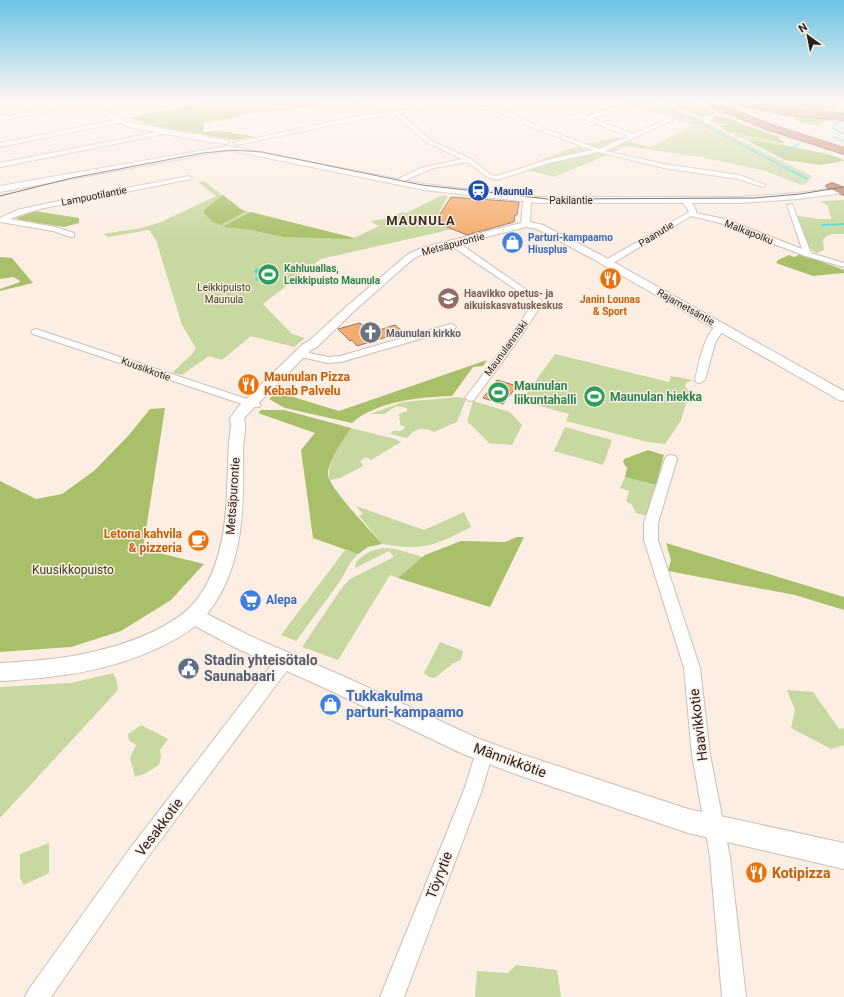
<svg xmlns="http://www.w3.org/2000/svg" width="844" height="997" font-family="Roboto,sans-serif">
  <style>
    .green { fill: #c7d8a0 }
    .forest { fill: #a8c069 }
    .water { fill: #4fd9db }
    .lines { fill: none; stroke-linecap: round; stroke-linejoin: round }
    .stream-far1 { stroke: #4fd9db; stroke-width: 1.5 }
    .stream { stroke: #4fd9db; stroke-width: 2 }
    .building { fill: #f5ac6d; stroke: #877a70 }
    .minor-casing { stroke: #ccbeb4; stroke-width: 2 }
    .tertiary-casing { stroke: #ccbeb4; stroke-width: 2 }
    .secondary-casing { stroke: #ccbeb4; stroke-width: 2 }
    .motorway-casing { stroke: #885a46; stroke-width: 2 }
    .minor { fill: #fff; fill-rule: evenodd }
    .tertiary { fill: #fff; fill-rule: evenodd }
    .secondary { fill: #fff; fill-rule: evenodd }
    .motorway { fill: #bc795c; fill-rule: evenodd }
    .tram { stroke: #49423d; stroke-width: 1 }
    .labels { text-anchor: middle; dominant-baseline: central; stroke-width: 3; stroke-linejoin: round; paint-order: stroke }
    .far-transit-label { font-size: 10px; font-weight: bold; fill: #164399; stroke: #fdeee3; text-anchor: start }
    .far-street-label { font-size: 10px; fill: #26211d; stroke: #fdeee3 }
    .far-shop-label { font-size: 10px; font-weight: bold; fill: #366cbe; stroke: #fdeee3; text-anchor: start }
    .far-leisure-label { font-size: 10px; font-weight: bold; fill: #27864d; stroke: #fdeee3; text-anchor: start }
    .far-park-label { font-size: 10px; fill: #353f1a; stroke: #fdeee3 }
    .far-education-label { font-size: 10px; font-weight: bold; fill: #785e54; stroke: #fdeee3; text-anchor: start }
    .far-food-label { font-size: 10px; font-weight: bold; fill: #c56008; stroke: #fdeee3 }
    .far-worship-label { font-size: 10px; font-weight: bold; fill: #5b616d; stroke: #fdeee3; text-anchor: start }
    .food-label { font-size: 12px; font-weight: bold; fill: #c56008; stroke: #fdeee3; text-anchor: start }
    .leisure-label { font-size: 12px; font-weight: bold; fill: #27864d; stroke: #fdeee3; text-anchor: start }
    .street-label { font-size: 12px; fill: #26211d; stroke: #fdeee3 }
    .park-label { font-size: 12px; fill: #353f1a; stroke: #fdeee3 }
    .shop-label { font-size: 12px; font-weight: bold; fill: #366cbe; stroke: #fdeee3; text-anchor: start }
    .far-district-label { font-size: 13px; font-weight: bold; letter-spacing: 1px; fill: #3a2f26; stroke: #fdeee3 }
    .near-service-label { font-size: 14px; font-weight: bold; fill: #4e5e75; stroke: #fdeee3; text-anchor: start }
    .near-shop-label { font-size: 14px; font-weight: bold; fill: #366cbe; stroke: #fdeee3; text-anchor: start }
    .near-street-label { font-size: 14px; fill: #26211d; stroke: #fdeee3 }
    .near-food-label { font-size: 14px; font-weight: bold; fill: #c56008; stroke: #fdeee3; text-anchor: start }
  </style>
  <rect width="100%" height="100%" fill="#fdeee3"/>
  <g class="green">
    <polygon points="618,101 655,101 698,119 812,176 806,184 801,185 766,171 700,157 626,146 612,153 605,150 626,141 650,147 694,126"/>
    <polygon points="728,132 741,133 748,136 815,152 746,140"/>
    <polygon points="615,138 620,139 598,148 584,144"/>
    <polygon points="578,146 588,151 550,159 517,169"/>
    <polygon points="597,153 607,155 554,177 528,170 551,162"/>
    <polygon points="204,181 242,210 354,238 379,226 371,221 384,219 403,212 406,213 443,195 448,196 434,222 453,229 321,259 263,304 292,334 305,338 294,347 251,336 222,360 209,356 182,375 172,373 191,355 196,348 182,325 156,240 149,230 108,237 103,234 141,228 161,222 216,196 198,182"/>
    <path d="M844 200V234H832L826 236 823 240 824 250 817 253C803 247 802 227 795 215L817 219H831L828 206 820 201Z"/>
    <polygon points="555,354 669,382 671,376 693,380 686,383 685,387 690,391 681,420 665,444 648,442 566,421 569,414 521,401"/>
    <path d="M458 397 466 399 457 422 434 432C423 426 415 428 407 438L390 434 393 431H400L404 429 405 427 400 425V421L399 418 400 416 397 415 407 411V408L396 406 384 414H370L403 402Z"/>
    <polygon points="473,401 510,412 522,425 512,445 489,443 467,421"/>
    <polygon points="565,427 612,440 603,465 554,451"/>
    <path d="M351 428 395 439 401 442 371 460 366 457 360 461 363 466 340 478 330 480C325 464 343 441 351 428Z"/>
    <polygon points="625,477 656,485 647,516 636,513 632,505 626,501 629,491 620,488"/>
    <path d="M356 506 424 530 464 512 471 527C435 546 422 551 382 544L359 516 363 514Z"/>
    <path d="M385 548 395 549 423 557 398 578 390 575 338 660 302 647 343 586 350 579 394 557 389 551 355 568 356 562C365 553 372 549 385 548Z"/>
    <polygon points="345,550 358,554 350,563 341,580 296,641 281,635"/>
    <polygon points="440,642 463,651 461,660 452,664 435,678 429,677 424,673"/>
    <polygon points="113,673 116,678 118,690 0,818 0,687 71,683"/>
    <polygon points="787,690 813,692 839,729 844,728 844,745 831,749 791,728 795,710"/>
    <polygon points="141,725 168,739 160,750 161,757 159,765 144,774 135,777 130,758 136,745 129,740 128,734"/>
    <polygon points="49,843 49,873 24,885 20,878 20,854"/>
    <polygon points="516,965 557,970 561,997 475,997 477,971 508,973"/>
  </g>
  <g class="forest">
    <polygon points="213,101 374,101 354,105 344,101 325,103 286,110 250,113 230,119 204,123 203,132 221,131 256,137 235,140 149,125 128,118"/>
    <polygon points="661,101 691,101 716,113 703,117"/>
    <polygon points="754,101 826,101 839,103 830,110 844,112 844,115 781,109"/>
    <polygon points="783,113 836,118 820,123 819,126 801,122"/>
    <polygon points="715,116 726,117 758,130 779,137 779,139 785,142 782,143 748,136 741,133 728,132 720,126 727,124 720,124 710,121"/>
    <path d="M746 140C760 142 840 153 844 161L821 165 785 160Z"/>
    <polygon points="223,195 242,210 246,211 221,225 213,222 204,213 204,210"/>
    <polygon points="35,211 79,218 79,223 64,227 20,220 16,218"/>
    <polygon points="251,212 354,238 352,239 284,237 251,230 225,227 224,226"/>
    <polygon points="801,254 844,270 844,273 813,276 776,263 778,260 789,255 794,257"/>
    <polygon points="0,257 12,258 33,283 0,291 0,289 20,282 19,280 13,277 0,279"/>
    <path d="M487 360 483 366 473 367 452 396C421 397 376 401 352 423L285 408 269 399 277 392 339 411Z"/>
    <polygon points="165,408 143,549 204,564 171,600 121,631 71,647 0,652 0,481 36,499 62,494 94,471 129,435 150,409"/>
    <path d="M261 410H284L351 428C344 439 327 463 328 475 330 489 371 531 382 544L368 547 358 554 313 538 301 450 315 433 258 413Z"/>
    <polygon points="648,450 664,455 656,485 625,477 627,468 623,462 624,459"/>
    <polygon points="517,537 524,537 490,607 398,578 425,555 461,541 505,542"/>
    <polygon points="666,543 844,597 844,610 795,595 668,571 671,560"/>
  </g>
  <polygon class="water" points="258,268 274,269 280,275 275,278 256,281 255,278 261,276 253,271"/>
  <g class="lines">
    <g class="stream-far1">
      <polyline points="651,101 693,119 793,172"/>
      <polyline points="844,121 834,124 833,128 844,134"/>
      <polyline points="833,137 844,141"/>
      <polyline points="777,156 799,144"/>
    </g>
    <g class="stream">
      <polyline points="792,171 807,179"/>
      <polyline points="822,225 844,224"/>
    </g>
  </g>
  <g class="building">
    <polygon points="451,197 519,202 517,215 515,215 514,222 467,235 435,222"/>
    <polygon points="360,323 362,325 369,323 376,331 395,325 403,332 357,346 352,340 350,341 338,329"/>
    <polygon points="497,380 517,386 503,404 483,398"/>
  </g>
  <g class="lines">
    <defs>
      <g id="minor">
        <polygon points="88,101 96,101 0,121 0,117"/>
        <path d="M581 101H593L616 108V110L592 118 633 134 670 118 675 119 605 151 664 164 739 175 766 185 763 187 738 179 664 168 599 152 549 163 497 180 487 177 468 162 433 168 396 184 394 183V181L421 168 462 159 426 142 394 114 367 118 236 145 233 143 367 114 462 103 505 111 537 126 599 149 628 136 546 104 550 103 587 116 609 109ZM462 105 501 113 533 128 592 150 546 160 497 176 491 175 471 159 430 140 400 113Z"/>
        <polygon points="121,119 124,121 123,122 0,147 0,143"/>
        <polygon points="167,130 169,131 169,133 0,167 0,163"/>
        <polygon points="189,176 192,178 191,179 44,208 23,214 10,219 55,227 74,233 74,237 71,237 53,231 0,222 0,218 17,210 44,204"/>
        <path d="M685 198C690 199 697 209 696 213L725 219 802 249 787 205 792 204 811 253 844 263V267L805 256 720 223 691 216 610 265H604V261L689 212 682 200Z"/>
        <polygon points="450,241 456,241 541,300 542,304 519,339 474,400 470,401 465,398 512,336 532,304 533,301 450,245"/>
        <polygon points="451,324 454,325 456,327 454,329 341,362 328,363 296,356 295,354 300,351 328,357 340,356"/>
        <path d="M720 324 725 327 715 343 705 380 700 383 696 382 695 380C698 367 705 328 720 324Z"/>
        <polygon points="36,329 259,403 261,405 259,407 251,407 33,334 31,332 33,330"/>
        <polygon points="671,455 675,456 677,459 658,523 658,540 700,668 710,755 730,857 746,997 722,997 710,857 692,755 684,668 644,540 644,523 665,459 667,456"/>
        <polygon points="285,653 291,655 293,660 291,665 145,861 51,997 25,997 29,989 131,847 279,655"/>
        <polygon points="484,743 490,746 493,752 482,790 404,997 380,997 464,790 478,746"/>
      </g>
      <path id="tertiary" d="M527 192H530L534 194 531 204 530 222 543 225 601 255 844 391V401L839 400 593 259 537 229 526 227 430 251 414 258 354 311 317 347 311 350 244 418C247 428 243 440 243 451 244 507 244 568 207 614L250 636 343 676 477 738 518 753 688 809 844 843V869L688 833 518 775 465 755 329 690 236 648 195 626C184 635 171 642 158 648 107 672 55 678 0 681V663C53 660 102 655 150 633 167 625 183 616 195 602 220 571 226 528 227 490 228 474 228 458 229 442 230 433 232 426 230 418L238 407 303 344 309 341 346 307 408 254 424 247 521 223 523 204Z"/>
      <g id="secondary">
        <polygon points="76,101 84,101 134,123 226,140 230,142 226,144 209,142 129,127 77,102"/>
        <polygon points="227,146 424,184 538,197 740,197 798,193 844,187 844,193 798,199 740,203 538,203 424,190 229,150 0,192 0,186"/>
      </g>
      <g id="motorway">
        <polygon points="699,101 710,101 772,125 844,148 844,154 766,129"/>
        <polygon points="727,101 742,101 786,109 844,114 844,120 786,115 731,103"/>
        <polygon points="832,183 844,188 844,195 828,188 826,186"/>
      </g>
    </defs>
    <use href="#minor" class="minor-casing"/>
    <use href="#tertiary" class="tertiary-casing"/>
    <use href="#secondary" class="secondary-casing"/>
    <use href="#motorway" class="motorway-casing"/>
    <use href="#minor" class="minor"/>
    <use href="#tertiary" class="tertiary"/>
    <use href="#secondary" class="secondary"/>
    <use href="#motorway" class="motorway"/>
    <polyline class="tram" points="0,196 72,178 203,153 233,150 262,152 422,185 548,199 754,198 800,194 844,187"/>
  </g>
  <linearGradient id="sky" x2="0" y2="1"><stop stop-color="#6bc3e3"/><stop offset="0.42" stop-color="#fef7f2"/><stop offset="1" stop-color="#fef7f2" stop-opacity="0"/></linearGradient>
  <rect width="844" height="240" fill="url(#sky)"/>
  <defs>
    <symbol id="station-disc" viewBox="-11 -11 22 22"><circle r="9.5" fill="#1a4fb4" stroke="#fdeee3"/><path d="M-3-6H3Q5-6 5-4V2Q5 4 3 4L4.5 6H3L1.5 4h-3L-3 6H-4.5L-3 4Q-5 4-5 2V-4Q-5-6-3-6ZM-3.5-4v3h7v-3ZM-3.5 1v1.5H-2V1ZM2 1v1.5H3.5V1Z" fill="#fff"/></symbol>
    <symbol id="shop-disc" viewBox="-11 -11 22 22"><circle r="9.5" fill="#3f7fe0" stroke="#fdeee3"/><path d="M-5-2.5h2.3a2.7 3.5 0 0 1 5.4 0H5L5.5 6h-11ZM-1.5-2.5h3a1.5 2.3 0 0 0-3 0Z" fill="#fff"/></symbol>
    <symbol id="stadium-disc" viewBox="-11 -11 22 22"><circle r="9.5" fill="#2e9e5b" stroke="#fdeee3"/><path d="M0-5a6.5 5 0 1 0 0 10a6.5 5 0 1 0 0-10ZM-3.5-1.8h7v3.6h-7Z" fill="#fff"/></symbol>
    <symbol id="restaurant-disc" viewBox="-11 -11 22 22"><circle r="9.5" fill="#e8710a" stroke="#fdeee3"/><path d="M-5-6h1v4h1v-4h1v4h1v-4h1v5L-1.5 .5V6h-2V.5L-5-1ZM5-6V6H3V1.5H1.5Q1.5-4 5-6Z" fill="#fff"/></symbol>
    <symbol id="school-disc" viewBox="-11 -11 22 22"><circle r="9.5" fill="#8d6e63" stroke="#fdeee3"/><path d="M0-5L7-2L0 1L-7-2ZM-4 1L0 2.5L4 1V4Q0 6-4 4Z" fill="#fff"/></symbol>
    <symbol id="church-disc" viewBox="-11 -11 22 22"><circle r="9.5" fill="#6b7280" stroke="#fdeee3"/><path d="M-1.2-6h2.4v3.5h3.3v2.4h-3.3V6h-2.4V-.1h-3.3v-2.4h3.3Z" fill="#fff"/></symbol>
    <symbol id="cafe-disc" viewBox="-11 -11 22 22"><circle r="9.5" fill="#e8710a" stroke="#fdeee3"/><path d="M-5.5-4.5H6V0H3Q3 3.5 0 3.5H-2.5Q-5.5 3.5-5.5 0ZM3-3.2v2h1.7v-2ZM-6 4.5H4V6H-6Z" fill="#fff"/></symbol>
    <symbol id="supermarket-disc" viewBox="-11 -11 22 22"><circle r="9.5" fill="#3f7fe0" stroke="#fdeee3"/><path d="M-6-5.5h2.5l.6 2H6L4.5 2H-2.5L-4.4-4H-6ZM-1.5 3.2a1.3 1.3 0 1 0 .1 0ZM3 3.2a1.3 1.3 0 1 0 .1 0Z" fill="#fff"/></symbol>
    <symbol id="civic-disc" viewBox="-11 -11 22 22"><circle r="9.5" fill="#5c6f8a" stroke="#fdeee3"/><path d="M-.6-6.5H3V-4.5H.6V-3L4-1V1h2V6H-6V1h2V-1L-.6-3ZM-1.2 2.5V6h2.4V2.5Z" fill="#fff"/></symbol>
  </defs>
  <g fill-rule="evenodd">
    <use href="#station-disc" x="466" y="178" width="25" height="25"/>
    <use href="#shop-disc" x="500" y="230" width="25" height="25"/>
    <use href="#stadium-disc" x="256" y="262" width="25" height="25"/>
    <use href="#restaurant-disc" x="598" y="266" width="25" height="25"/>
    <use href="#school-disc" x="436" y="286" width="25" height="25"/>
    <use href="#church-disc" x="358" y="320" width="25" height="25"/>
    <use href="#restaurant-disc" x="236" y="372" width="25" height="25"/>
    <use href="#stadium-disc" x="486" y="380" width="25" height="25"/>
    <use href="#stadium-disc" x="582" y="384" width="25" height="25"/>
    <use href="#cafe-disc" x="186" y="528" width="25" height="25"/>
    <use href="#supermarket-disc" x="238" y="588" width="25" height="25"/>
    <use href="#civic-disc" x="176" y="656" width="25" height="25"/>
    <use href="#shop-disc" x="318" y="692" width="25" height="25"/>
    <use href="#restaurant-disc" x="744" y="860" width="25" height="25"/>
  </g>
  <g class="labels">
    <g class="far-transit-label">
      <text x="494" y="191">Maunula</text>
    </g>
    <g class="far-street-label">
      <text transform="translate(94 196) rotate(-11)">Lampuotilantie</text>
      <text x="571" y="200">Pakilantie</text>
      <text transform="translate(749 232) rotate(21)">Malkapolku</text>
      <text transform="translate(656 234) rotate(-32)">Paanutie</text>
      <text transform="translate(453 244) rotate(-15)">Metsäpurontie</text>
      <text transform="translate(686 307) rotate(29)">Rajametsäntie</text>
      <text transform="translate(506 348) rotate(-54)">Maunulanmäki</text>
      <text transform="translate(146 369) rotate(20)">Kuusikkotie</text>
    </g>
    <g class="far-shop-label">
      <text x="528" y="237">Parturi-kampaamo<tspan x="528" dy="12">Hiusplus</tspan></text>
    </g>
    <g class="far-leisure-label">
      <text x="284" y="268">Kahluuallas,<tspan x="284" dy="12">Leikkipuisto Maunula</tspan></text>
    </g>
    <g class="far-park-label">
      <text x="224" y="287">Leikkipuisto<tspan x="224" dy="12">Maunula</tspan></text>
    </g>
    <g class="far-education-label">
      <text x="464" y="293">Haavikko opetus- ja<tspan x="464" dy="12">aikuiskasvatuskeskus</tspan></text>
    </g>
    <g class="far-food-label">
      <text x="610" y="299">Janin Lounas<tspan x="610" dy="12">&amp; Sport</tspan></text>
    </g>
    <g class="far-worship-label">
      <text x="386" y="333">Maunulan kirkko</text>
    </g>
    <g class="food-label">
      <text x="264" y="377">Maunulan Pizza<tspan x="264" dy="14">Kebab Palvelu</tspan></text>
      <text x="182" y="534" text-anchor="end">Letona kahvila<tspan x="182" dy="14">&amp; pizzeria</tspan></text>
    </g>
    <g class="leisure-label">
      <text x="514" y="386">Maunulan<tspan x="514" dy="14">liikuntahalli</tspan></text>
      <text x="610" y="397">Maunulan hiekka</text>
    </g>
    <g class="street-label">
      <text transform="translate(233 496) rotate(-86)">Metsäpurontie</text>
    </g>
    <g class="park-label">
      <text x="73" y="570">Kuusikkopuisto</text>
    </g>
    <g class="shop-label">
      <text x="266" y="600">Alepa</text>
    </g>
    <g class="far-district-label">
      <text x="421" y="220">MAUNULA</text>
    </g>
    <g class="near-service-label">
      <text x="204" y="660">Stadin yhteisötalo<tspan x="204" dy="16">Saunabaari</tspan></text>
    </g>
    <g class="near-shop-label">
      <text x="346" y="696">Tukkakulma<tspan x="346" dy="16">parturi-kampaamo</tspan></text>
    </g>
    <g class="near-street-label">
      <text transform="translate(698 725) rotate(-97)">Haavikkotie</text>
      <text transform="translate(510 760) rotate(20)">Männikkötie</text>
      <text transform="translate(159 827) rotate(-53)">Vesakkotie</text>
      <text transform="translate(439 875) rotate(-69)">Töyrytie</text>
    </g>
    <g class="near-food-label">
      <text x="772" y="873">Kotipizza</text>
    </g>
  </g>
  <g transform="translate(808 36) rotate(328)" stroke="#fdeee3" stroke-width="3" paint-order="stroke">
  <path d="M0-3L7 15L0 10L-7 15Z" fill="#26211d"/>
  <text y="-6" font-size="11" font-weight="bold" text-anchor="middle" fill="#26211d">N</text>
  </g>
</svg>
